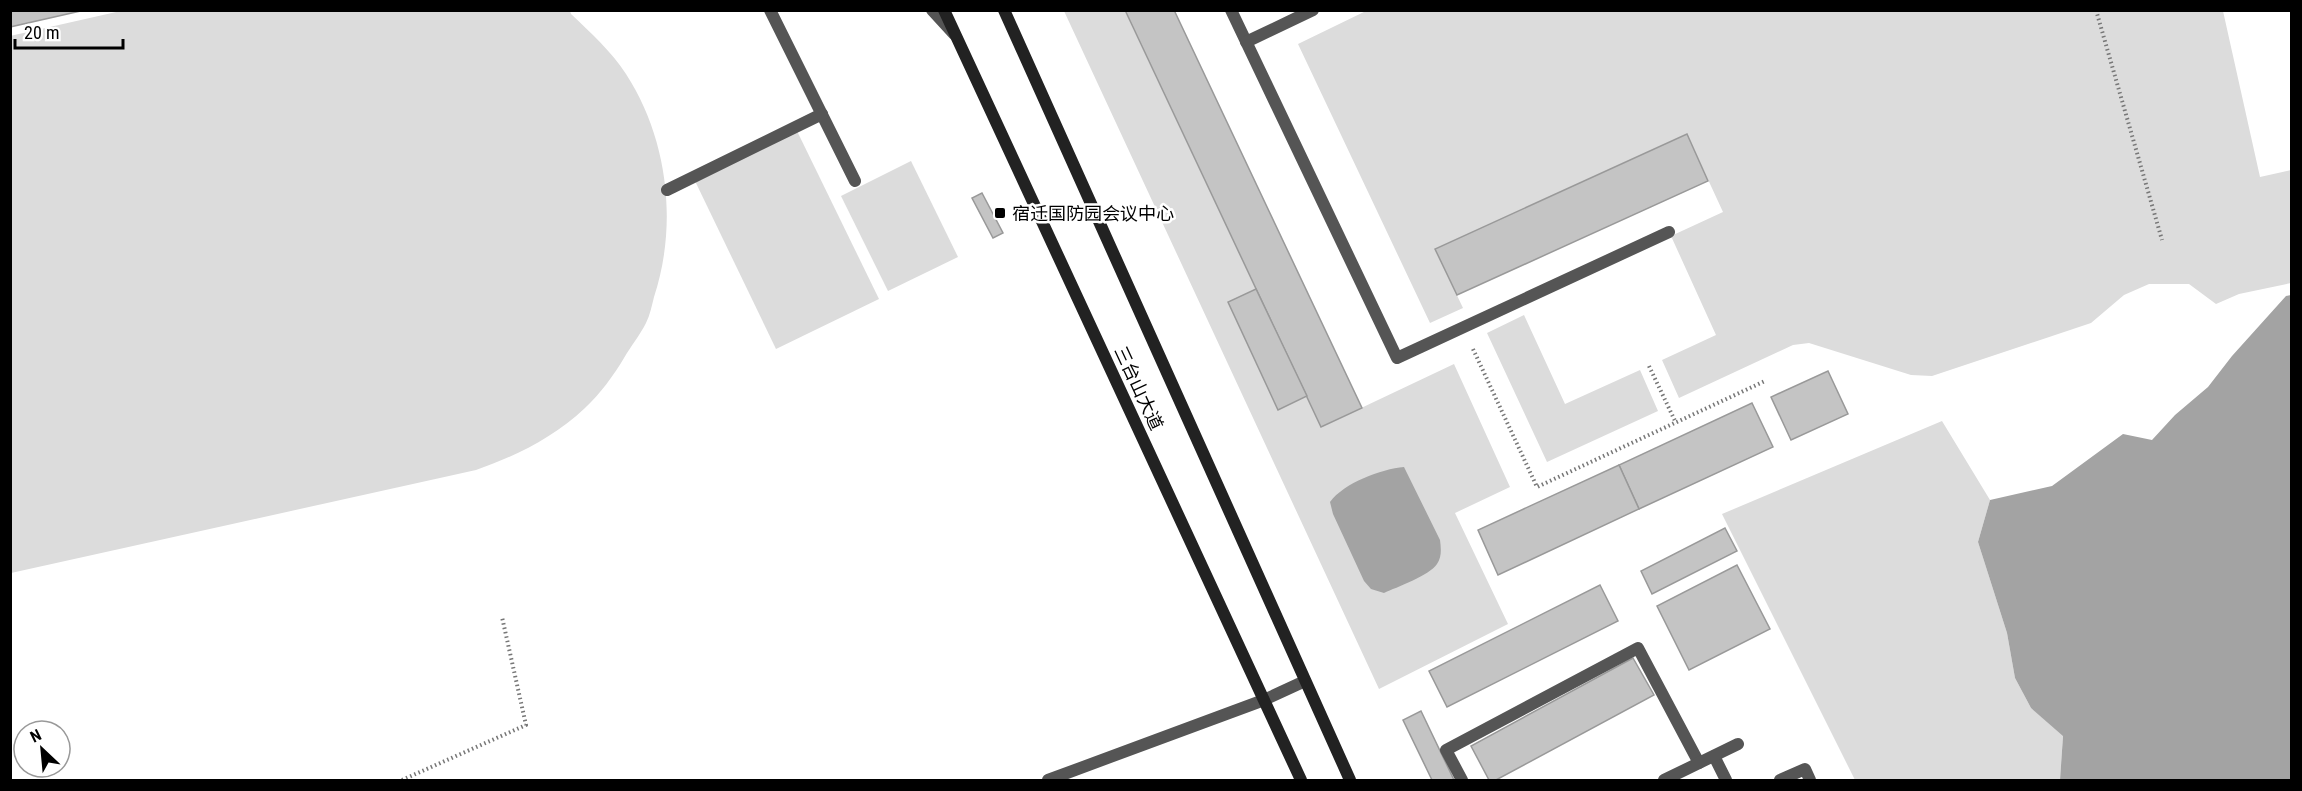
<svg xmlns="http://www.w3.org/2000/svg" width="2302" height="791" font-family="'Roboto Condensed','Noto Sans SC',sans-serif">
  <style>
    .green { fill: #dcdcdc }
    .water { fill: #a3a3a3 }
    .building { fill: #c4c4c4; stroke: #999; stroke-width: 1.5 }
    .lines { fill: none; stroke-linecap: round; stroke-linejoin: round }
    .path { stroke: #777; stroke-width: 4; stroke-dasharray: 1.5 3; stroke-linecap: butt }
    .lane { stroke: #555; stroke-width: 12 }
    .street { stroke: #555; stroke-width: 12 }
    .secondary { stroke: #222; stroke-width: 12 }
    .poi-dot { fill: #000; stroke: #fff; stroke-width: 2 }
    .labels { text-anchor: middle; dominant-baseline: central; stroke-width: 5; stroke-linejoin: round; paint-order: stroke }
    .poi-label { font-size: 18px; fill: #000; stroke: #fff; text-anchor: start }
    .street-label { font-size: 18px; fill: #000; stroke: #fff }
  </style>
  <rect width="100%" height="100%" fill="#fff"/>
  <g class="green">
    <path d="M125 10 570 11 571 14C591 33 611 51 626 74 668 139 678 224 654 297 652 305 650 315 646 323 640 335 631 346 624 358 614 375 600 394 585 408 553 438 516 456 476 470L11 573 10 36Z"/>
    <polygon points="1368,10 2223,11 2260,177 2291,170 2291,283 2239,294 2216,304 2189,284 2149,284 2124,295 2091,323 1932,376 1911,375 1809,343 1793,345 1679,398 1662,360 1716,335 1671,236 1723,212 1687,134 1435,249 1463,308 1430,323 1298,44"/>
    <polygon points="1064,11 1125,11 1321,427 1454,364 1510,487 1455,513 1508,624 1379,689"/>
    <polygon points="797,131 879,299 776,349 695,181"/>
    <polygon points="911,161 958,257 888,291 841,196"/>
    <polygon points="1524,315 1565,404 1640,370 1658,411 1547,462 1487,333"/>
    <polygon points="1942,421 1990,500 1978,542 2007,633 2015,678 2031,708 2063,735 2060,780 1855,780 1722,514"/>
  </g>
  <g class="water">
    <polygon points="2291,295 2291,780 2060,780 2063,736 2031,708 2015,678 2007,633 1978,542 1990,500 2052,486 2123,434 2152,440 2175,415 2208,387 2232,356 2286,296"/>
    <path d="M1404 467 1440 540C1441 548 1442 557 1437 564 1429 576 1397 587 1384 593L1371 589 1364 581 1333 514 1330 502C1344 483 1381 469 1404 467Z"/>
  </g>
  <g class="building">
    <polygon points="10,10 85,10 10,27"/>
    <polygon points="1125,10 1174,10 1362,408 1321,427"/>
    <polygon points="1687,134 1708,181 1457,295 1435,249"/>
    <polygon points="982,193 1003,233 993,238 972,198"/>
    <polygon points="1256,289 1307,396 1278,410 1228,302"/>
    <polygon points="1828,371 1848,414 1791,440 1771,397"/>
    <polygon points="1752,403 1773,447 1639,509 1619,465"/>
    <polygon points="1619,465 1639,509 1498,575 1478,530"/>
    <polygon points="1725,528 1737,551 1652,594 1641,571"/>
    <polygon points="1737,565 1770,629 1689,670 1657,606"/>
    <polygon points="1600,585 1618,621 1447,707 1429,671"/>
    <polygon points="1633,658 1654,695 1496,780 1489,780 1471,746"/>
    <polygon points="1421,711 1454,780 1432,780 1403,720"/>
  </g>
  <g class="lines">
    <g class="path">
      <polyline points="2096,10 2162,240"/>
      <polyline points="1473,349 1537,487 1765,381"/>
      <polyline points="1649,366 1676,423"/>
      <polyline points="402,780 526,725 502,617"/>
    </g>
    <g class="lane">
      <polyline points="770,10 855,181"/>
      <polyline points="932,10 954,34"/>
      <polyline points="1231,10 1397,358 1669,232"/>
      <polyline points="1246,42 1313,10"/>
      <polyline points="667,190 822,114"/>
      <polyline points="1714,756 1726,780"/>
      <polyline points="1462,780 1446,750 1638,648 1699,763"/>
      <polyline points="1664,780 1738,744"/>
      <polyline points="1780,780 1805,769 1810,780"/>
    </g>
    <polyline class="street" points="1048,780 1264,700 1305,681"/>
    <g class="secondary">
      <polyline points="944,10 1301,780"/>
      <polyline points="1004,10 1350,780"/>
    </g>
  </g>
  <rect class="poi-dot" x="994" y="207" width="12" height="12" rx="3"/>
  <g class="labels">
    <g class="poi-label">
      <text x="1012" y="213">宿迁国防园会议中心</text>
    </g>
    <g class="street-label">
      <text transform="translate(1139 388) rotate(65)">三台山大道</text>
    </g>
  </g>
  <rect width="2302" height="791" fill="none" stroke="#000000" stroke-width="24"/>
  <g transform="translate(42 749) rotate(334)"><circle r="28" fill="#ffffff" stroke="#999999" stroke-width="1.5"/>
  <path d="M0-4.5L10 22L0 15L-10 22Z" fill="#000000"/>
  <text y="-9" font-size="16" font-weight="bold" text-anchor="middle" fill="#000000">N</text>
  </g>
  <path d="M15 39v9h108v-9" fill="none" stroke="#000000" stroke-width="3"/>
  <text x="24" y="39" font-size="18" fill="#000000" stroke="#ffffff" stroke-width="4.5" paint-order="stroke">20 m</text>
</svg>
